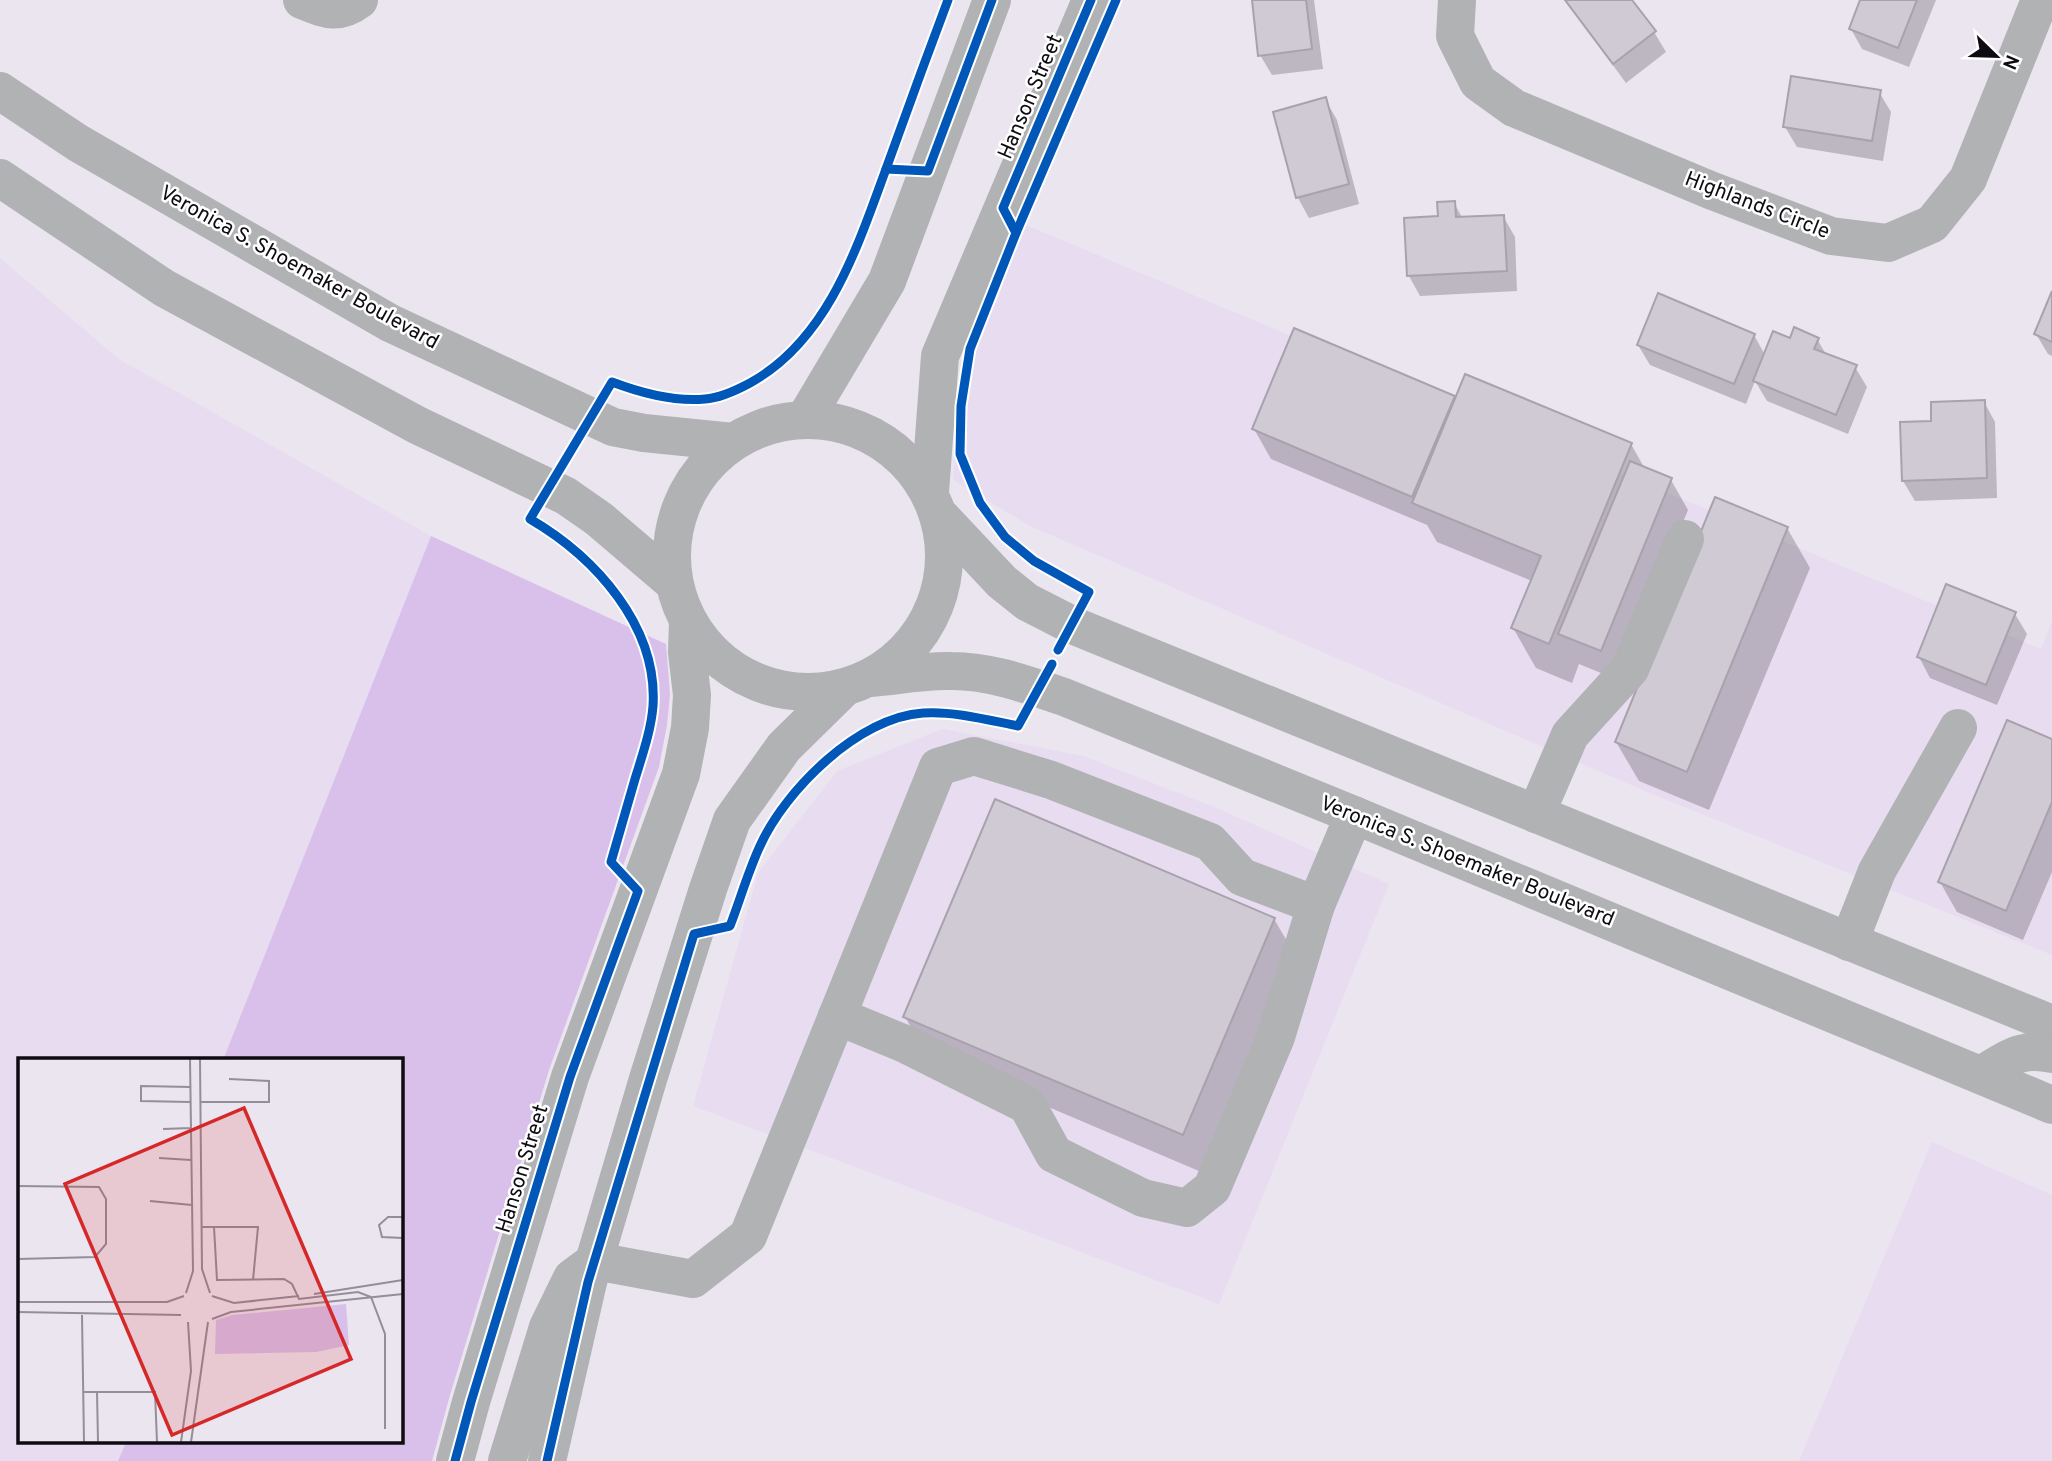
<svg xmlns="http://www.w3.org/2000/svg" width="2052" height="1461" font-family="Overpass,sans-serif">
  <style>
    .built { fill: #e8dcf1 }
    .green { fill: #d8c0ea }
    .shadow { fill: #0003 }
    .building { fill: #cfcad3; stroke: #a7a2ab; stroke-width: 2 }
    .lines { fill: none; stroke-linecap: round; stroke-linejoin: round }
    .minor { stroke: #b0b2b3; stroke-width: 38 }
    .cycleway-casing { stroke: #fff; stroke-width: 13 }
    .cycleway { stroke: #0057b8; stroke-width: 9 }
    .labels { text-anchor: middle; dominant-baseline: central; stroke-width: 5; stroke-linejoin: round; paint-order: stroke }
    .street-label { font-size: 21px; fill: #0e0b11; stroke: #fff }
    .inset-road { fill: none; stroke: #938e97; stroke-width: 2 }
    .view { fill: #d62828; fill-opacity: 0.15; stroke: #d62828; stroke-width: 3.5 }
    .inset-edge { fill: none; stroke: #0e0b11; stroke-width: 3.5 }
  </style>
  <rect width="100%" height="100%" fill="#ebe5f0"/>
  <g class="built">
    <polygon points="1021,223 2041,649 2052,621 2052,955 1652,794 1030,526 953,480 962,362"/>
    <polygon points="0,258 119,359 431,536 223,1060 19,1060 19,1442 126,1442 118,1461 0,1461"/>
    <polygon points="942,729 1084,756 1214,807 1389,884 1219,1304 693,1106 758,873 837,771"/>
    <polygon points="1932,1142 2052,1195 2052,1461 1799,1461"/>
  </g>
  <polygon class="green" points="431,536 666,644 670,694 667,725 659,767 549,1070 450,1395 432,1461 118,1461 126,1442 401,1442 401,1060 223,1060"/>
  <g class="shadow">
    <polygon points="1253,0 1314,0 1323,69 1272,75 1260,55"/>
    <polygon points="1565,0 1630,0 1654,32 1666,52 1626,83"/>
    <polygon points="1862,0 1936,0 1909,67 1862,49 1851,29"/>
    <polygon points="1879,92 1891,112 1883,161 1797,147 1785,127"/>
    <polygon points="1325,99 1337,120 1359,204 1309,218 1298,198 1275,113"/>
    <polygon points="1454,203 1463,219 1503,216 1515,237 1517,291 1420,296 1409,276 1440,218"/>
    <polygon points="2052,296 2052,356 2048,354 2036,334"/>
    <polygon points="1754,335 1765,355 1790,340 1817,339 1827,356 1855,367 1867,387 1848,434 1767,401 1755,381 1746,404 1650,365 1638,345"/>
    <polygon points="1454,398 1456,401 1631,444 1645,469 1671,480 1688,510 1618,680 1579,664 1572,683 1536,668 1513,628 1532,581 1437,542 1427,525 1271,459 1254,429"/>
    <polygon points="1984,402 1995,422 1997,498 1915,501 1903,481 1933,423"/>
    <polygon points="1787,528 1810,568 1709,810 1639,781 1616,742"/>
    <polygon points="2015,614 2027,634 1997,705 1930,678 1919,657"/>
    <polygon points="2052,741 2052,872 2023,940 1957,912 1940,882"/>
    <polygon points="1274,919 1297,958 1206,1174 928,1056 905,1017"/>
  </g>
  <g class="building">
    <polygon points="1252,0 1306,0 1312,49 1258,56"/>
    <polygon points="1565,0 1632,0 1656,31 1613,64"/>
    <polygon points="1860,0 1917,0 1898,48 1849,29"/>
    <polygon points="1791,76 1881,90 1872,141 1783,127"/>
    <polygon points="1326,97 1349,184 1296,198 1273,112"/>
    <polygon points="1455,201 1456,217 1504,215 1507,271 1407,276 1404,218 1438,216 1437,202"/>
    <polygon points="2052,291 2052,342 2034,334"/>
    <polygon points="1658,293 1755,334 1734,384 1637,345"/>
    <polygon points="1794,327 1819,338 1814,349 1857,365 1836,415 1753,381 1773,331 1790,338"/>
    <polygon points="1294,328 1455,396 1412,497 1252,429"/>
    <polygon points="1465,374 1632,443 1549,644 1511,628 1541,556 1412,503"/>
    <polygon points="1985,400 1987,478 1902,481 1900,422 1931,421 1931,402"/>
    <polygon points="1630,461 1672,478 1601,651 1558,634"/>
    <polygon points="1715,497 1788,527 1687,772 1615,742"/>
    <polygon points="1946,584 2016,612 1986,685 1917,657"/>
    <polygon points="2007,720 2052,739 2052,802 2006,911 1938,882"/>
    <polygon points="995,799 1275,918 1183,1135 903,1017"/>
  </g>
  <g class="lines">
    <g class="minor">
      <path d="M302 0C325 9 338 16 359 0"/>
      <polyline points="1457,0 1455,36 1478,82 1514,108 1710,190 1831,236 1888,243 1932,224 1968,179 2040,0"/>
      <polyline points="0,91 78,143 390,323 613,427 644,433 733,442"/>
      <polyline points="0,178 164,288 417,425 566,496 599,519 674,583"/>
      <polyline points="805,419 887,281 992,0"/>
      <circle cx="808" cy="556" r="136"/>
      <polyline points="930,492 940,356 1091,0"/>
      <polyline points="939,515 1002,582 1027,602 1072,625 2052,1024"/>
      <path d="M870 678C897 676 925 670 952 671 991 671 1028 685 1064 697L1354 815 2052 1105"/>
      <polyline points="1536,814 1570,735 1630,669 1685,539"/>
      <polyline points="1849,942 1877,871 1958,728"/>
      <polyline points="837,1016 905,1044 1027,1105 1054,1154 1143,1198 1187,1208 1212,1188 1276,1037 1316,905 1354,815"/>
      <path d="M1981 1075C2008 1059 2019 1047 2052 1054"/>
      <polyline points="455,1461 471,1402 570,1077 681,774 690,728 692,695 687,652 688,621"/>
      <polyline points="507,1461 548,1327 572,1278 595,1261 693,1279 748,1236 938,767 974,756 1051,780 1210,842 1242,877 1316,905"/>
      <polyline points="547,1461 588,1282 648,1079 708,889 732,820 784,747 844,688"/>
    </g>
    <defs>
      <g id="cycleway">
        <polyline points="886,169 928,171 992,0"/>
        <polyline points="1016,233 1003,208 1091,0"/>
        <polyline points="1058,650 1089,592 1034,561 1005,537 980,503 960,454 961,406 970,349 1016,233 1116,0"/>
        <path d="M455 1461 471 1402 570 1077 638 891 611 862C619 834 627 807 635 779 642 756 651 731 653 706 658 626 595 557 530 519L612 382C641 393 673 402 705 399 720 398 737 390 750 383 828 340 857 248 886 169 906 113 927 56 948 0"/>
        <path d="M547 1461 588 1282 694 934 730 926C740 900 748 872 760 846 785 790 859 717 923 713 954 711 988 720 1018 726L1052 664"/>
      </g>
    </defs>
    <use href="#cycleway" class="cycleway-casing"/>
    <use href="#cycleway" class="cycleway"/>
  </g>
  <g class="labels">
    <g class="street-label">
      <text transform="translate(1031 97) rotate(-67)">Hanson Street</text>
      <text transform="translate(1757 206) rotate(21)">Highlands Circle</text>
      <text transform="translate(299 268) rotate(29)">Veronica S. Shoemaker Boulevard</text>
      <text transform="translate(1467 862) rotate(22)">Veronica S. Shoemaker Boulevard</text>
      <text transform="translate(523 1169) rotate(-73)">Hanson Street</text>
    </g>
  </g>
  <g transform="translate(18 1058)">
    <rect width="385" height="385" fill="#ebe5f0"/>
    <path d="M328 246 331 287 298 294 197 296 198 262 214 257Z" fill="#d8c0ea"/>
    <path class="inset-road" d="M182 1 184 211 192 235M172 44 123 43V28L173 29M182 44H251V23L211 21M145 71 173 70M141 100 173 102M0 128 81 129 88 141V186L77 199 0 201M132 143 174 147M385 159H370L361 167 364 179 385 180M183 169H240L235 222M196 169 199 222 266 221 274 226 281 241 340 234 353 239 367 276V371M168 235 175 213 172 1M296 236 385 222M194 238 216 245 281 238M0 244H149L166 238M0 254 163 257M64 257 66 384M194 261 213 254 385 236M65 334H137L139 384M79 334 80 384M163 384 173 313 170 264M173 384 190 264"/>
    <path class="view" d="M226 50 333 301 154 377 47 126Z"/>
    <rect width="385" height="385" class="inset-edge"/>
  </g>
  <g transform="translate(1996 56) rotate(113)" stroke="#ffffff" stroke-width="5" paint-order="stroke">
  <path d="M0-5L12 26L0 18L-12 26Z" fill="#0e0b11"/>
  <text y="-10" font-size="19" font-weight="bold" text-anchor="middle" fill="#0e0b11">N</text>
  </g>
</svg>
